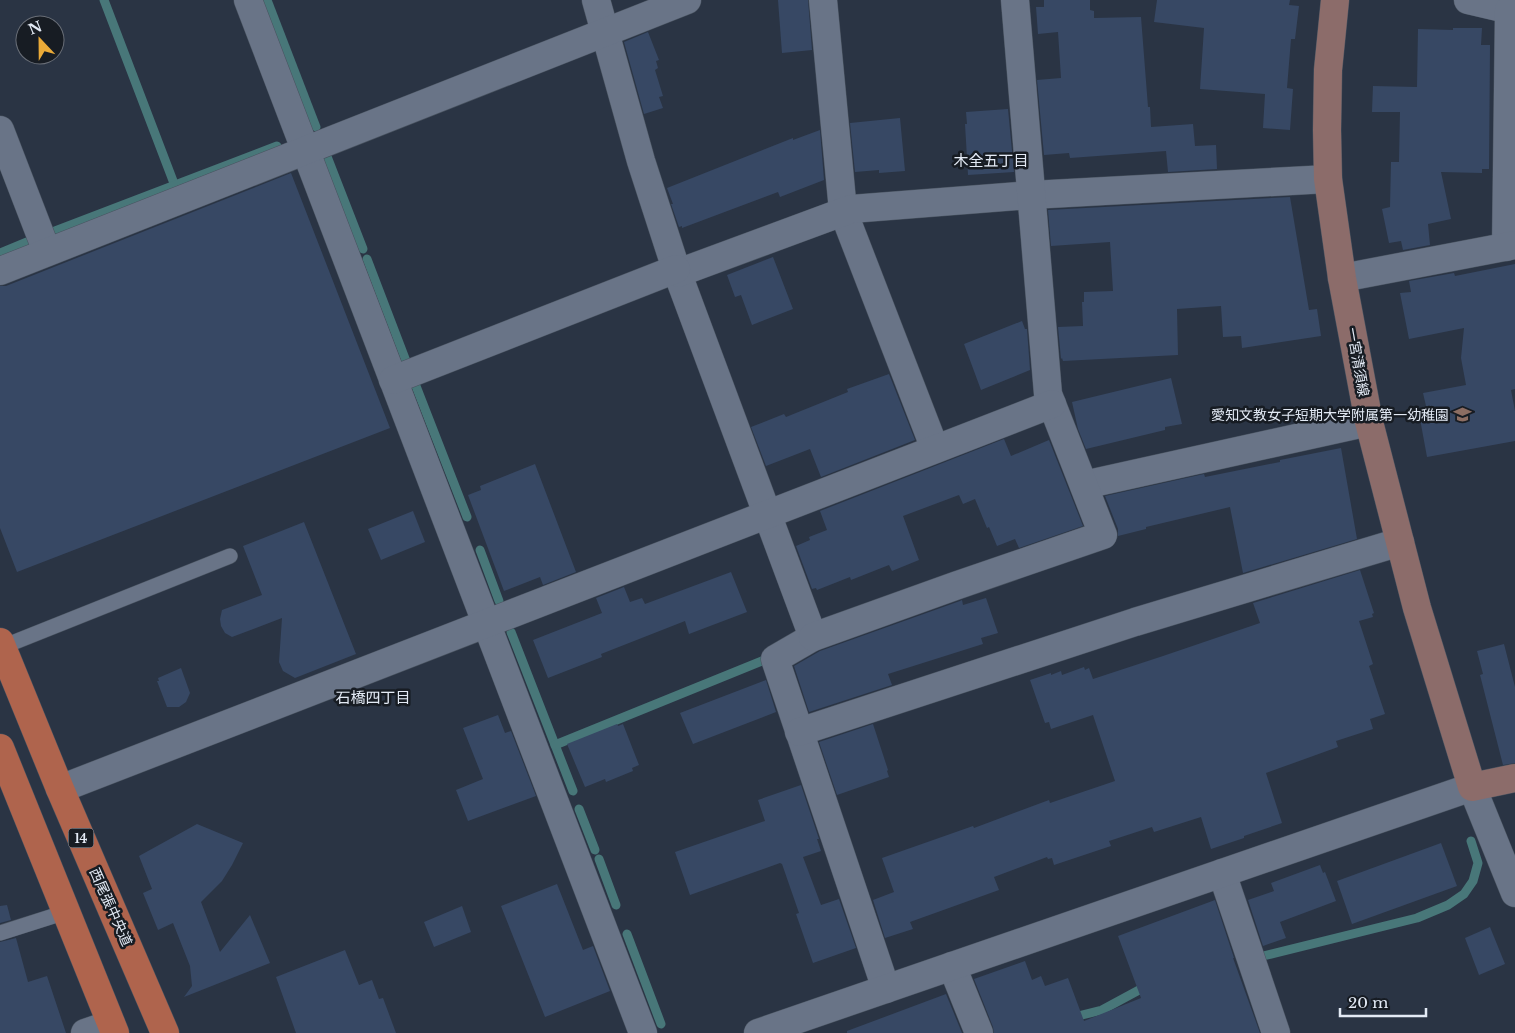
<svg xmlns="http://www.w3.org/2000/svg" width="1515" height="1033" font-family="'Libre Baskerville','Noto Sans JP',serif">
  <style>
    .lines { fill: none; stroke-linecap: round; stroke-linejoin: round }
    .stream { stroke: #487779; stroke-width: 9 }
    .building { fill: #374864 }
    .service-casing { stroke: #48525f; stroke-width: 16 }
    .minor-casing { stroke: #48525f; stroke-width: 29 }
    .tertiary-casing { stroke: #48525f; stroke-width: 29 }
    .secondary-casing { stroke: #48525f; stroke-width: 29 }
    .primary-casing { stroke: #48525f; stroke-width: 29 }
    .service { stroke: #697487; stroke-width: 15 }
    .minor { stroke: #697487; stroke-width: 28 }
    .tertiary { stroke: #697487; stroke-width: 28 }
    .secondary { stroke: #8c6c6a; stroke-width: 28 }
    .primary { stroke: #af644d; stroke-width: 28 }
    .labels { text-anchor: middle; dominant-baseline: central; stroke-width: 5; stroke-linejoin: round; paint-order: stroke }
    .shield { fill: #171c23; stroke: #a6acb6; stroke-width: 1 }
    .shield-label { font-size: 12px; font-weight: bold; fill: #e3eaf5 }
    .street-label { font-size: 14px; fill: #e3eaf5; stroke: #171c23 }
    .poi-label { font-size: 14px; fill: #e3eaf5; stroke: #171c23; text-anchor: end }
    .neighbourhood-label { font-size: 15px; fill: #e3eaf5; stroke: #171c23 }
  </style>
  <rect width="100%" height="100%" fill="#2a3444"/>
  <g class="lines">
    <g class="stream">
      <polyline points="104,0 175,186"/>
      <polyline points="267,0 316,127"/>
      <polyline points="326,154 363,249"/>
      <polyline points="55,231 277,146"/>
      <polyline points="0,253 27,242"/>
      <polyline points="367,259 406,361"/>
      <polyline points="414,381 467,517"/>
      <polyline points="480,550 499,601"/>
      <polyline points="511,632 573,791"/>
      <polyline points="555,745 767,659"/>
      <polyline points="579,809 595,850"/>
      <polyline points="599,859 616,905"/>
      <polyline points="627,934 661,1024"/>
      <polyline points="1263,956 1417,918 1448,905 1464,894 1473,881 1478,863 1471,841"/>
      <polyline points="1070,1018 1102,1010 1139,990 1148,988"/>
    </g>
  </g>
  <g class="building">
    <polygon points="778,0 808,0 812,50 782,53"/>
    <polygon points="1044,0 1090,0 1090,10 1094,11 1094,18 1141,17 1148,107 1150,107 1151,127 1193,124 1195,146 1216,145 1217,169 1168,172 1166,151 1070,158 1069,153 1044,155 1037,80 1061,78 1058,32 1038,34 1036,7 1044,7"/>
    <polygon points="1157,0 1290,0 1289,5 1299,6 1295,39 1291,39 1287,88 1293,89 1290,130 1263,128 1265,94 1200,89 1204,28 1154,22"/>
    <polygon points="1453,28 1482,28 1481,45 1490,45 1489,169 1482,169 1482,173 1441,172 1451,219 1428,224 1430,245 1403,250 1401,241 1389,243 1382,209 1390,207 1391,162 1399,162 1400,112 1372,112 1373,86 1417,87 1418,29 1453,30"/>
    <polygon points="648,32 659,60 656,61 658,68 655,70 663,96 659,97 663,108 644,114 624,42"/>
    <polygon points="1008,109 1014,172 968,175 965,124 967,124 966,112"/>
    <polygon points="900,118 905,171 879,173 879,170 855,172 850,123"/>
    <polygon points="820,130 824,180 780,197 778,192 682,228 682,226 679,227 671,204 673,204 667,188 793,138 793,140"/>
    <polygon points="291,173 390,428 17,572 0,528 0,286 6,286"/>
    <polygon points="1290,197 1309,310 1317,309 1321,336 1242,348 1241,336 1223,337 1221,306 1177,309 1178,355 1063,361 1062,358 1061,359 1058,327 1083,326 1082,302 1084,302 1084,292 1113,291 1110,242 1051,246 1048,210"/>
    <polygon points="773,257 793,309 752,325 741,295 735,297 727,275"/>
    <polygon points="1515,264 1515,389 1511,390 1515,411 1515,441 1427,457 1418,408 1426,406 1423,393 1466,385 1461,358 1464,328 1409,339 1400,293 1411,292 1409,281 1454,273 1455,276"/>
    <polygon points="1022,321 1025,329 1027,329 1030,370 981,390 964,344"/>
    <polygon points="889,374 915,440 821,477 810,449 766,466 751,427 784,414 786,417 848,392 847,389"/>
    <polygon points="1171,378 1182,424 1165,427 1165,430 1086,449 1078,429 1072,402"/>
    <polygon points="1004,439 1011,456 1049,440 1083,526 1019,548 1015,539 997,546 989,527 987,528 975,499 963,504 959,495 903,516 919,560 892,571 889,565 851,580 850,577 817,590 816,588 812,589 796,546 810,540 809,537 827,530 820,511"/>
    <polygon points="1341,448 1357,539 1243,573 1230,507 1146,527 1146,529 1118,536 1118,529 1105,496 1204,474 1205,477 1280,462 1280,460"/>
    <polygon points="535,464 576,572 543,585 540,577 504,591 468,495 481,490 480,486"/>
    <polygon points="413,511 425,542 381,560 368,529"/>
    <polygon points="304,522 356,654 295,678 283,671 279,662 282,618 232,637 225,633 221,626 220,619 222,610 262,595 243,546"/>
    <polygon points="1360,570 1374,613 1372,614 1373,617 1359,621 1373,664 1369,666 1385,714 1370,719 1373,729 1336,741 1338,747 1266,773 1282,823 1244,836 1244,838 1211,849 1201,817 1154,832 1152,827 1109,841 1111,846 1054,865 1052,858 1048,859 1047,857 994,877 999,890 910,922 913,929 885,938 873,900 894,892 882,858 973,826 974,828 1049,800 1050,803 1115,781 1093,715 1051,729 1049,722 1045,723 1030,680 1051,673 1051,675 1061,671 1062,675 1084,667 1085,670 1089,668 1093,679 1163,656 1260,623 1253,603"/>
    <polygon points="731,572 747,612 689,634 685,621 601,654 602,657 548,678 533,640 602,613 596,598 624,587 630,602 642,598 645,604"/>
    <polygon points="986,598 998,633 981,638 983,644 888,674 892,685 809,712 794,666 820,651 960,601 962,600 963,605"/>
    <polygon points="1504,644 1515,687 1515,763 1503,765 1480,675 1483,674 1477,651"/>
    <polygon points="181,668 190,693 186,702 179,707 167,707 157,681 159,681 158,678"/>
    <polygon points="766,680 776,712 693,744 680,713"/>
    <polygon points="498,715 505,733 511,731 536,796 468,821 456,790 483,779 463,728"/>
    <polygon points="617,724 618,726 623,724 639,765 632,768 633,771 606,782 605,779 585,787 567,744"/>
    <polygon points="873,724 888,770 887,771 889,777 837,795 819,742"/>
    <polygon points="801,785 819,839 817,839 821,851 803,857 821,905 839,899 856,948 813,963 796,914 799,913 782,864 780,863 690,895 675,852 765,821 758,800"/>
    <polygon points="197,824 243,843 232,865 222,881 201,902 220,952 250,915 270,963 184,997 192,986 190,966 173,923 158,930 143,893 152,889 139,856"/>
    <polygon points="1441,843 1457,886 1352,924 1337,881"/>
    <polygon points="1320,865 1323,873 1325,872 1336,901 1280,922 1286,938 1263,946 1248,900 1274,891 1271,883"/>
    <polygon points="557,884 583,950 593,946 610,991 545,1017 501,906"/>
    <polygon points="1215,900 1234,958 1233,958 1260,1033 994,1033 993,1027 974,979 1025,961 1032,980 1041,976 1045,986 1068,978 1084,1021 1141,998 1118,936"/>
    <polygon points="7,905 11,920 0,923 0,906"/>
    <polygon points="462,906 471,932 434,947 424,922"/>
    <polygon points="1490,927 1505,964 1479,975 1465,938"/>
    <polygon points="16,938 28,982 47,976 66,1033 0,1033 0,942"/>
    <polygon points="345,950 359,985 372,980 379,999 383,998 396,1033 296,1033 276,977"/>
    <polygon points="946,994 962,1033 847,1033 847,1031"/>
  </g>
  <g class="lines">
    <defs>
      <g id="service">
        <polyline points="2,647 230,556"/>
        <polyline points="0,933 66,912"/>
      </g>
      <g id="minor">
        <polyline points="248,0 643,1033"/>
        <polyline points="596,0 641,161 676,269 813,637 775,659 886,989"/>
        <polyline points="823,0 843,211 935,449"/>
        <polyline points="1468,0 1515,11"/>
        <polyline points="0,130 47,252"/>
        <polyline points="1506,247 1509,10"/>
        <polyline points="0,271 687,0"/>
        <polyline points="678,273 851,209 1031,195 1328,179"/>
        <polyline points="1342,278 1515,245"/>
        <polyline points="393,380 676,269"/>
        <polyline points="1084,485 1369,422"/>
        <polyline points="813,637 955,586 1103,535 1048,394 1015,0"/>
        <polyline points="799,732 1135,622 1400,542"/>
        <polyline points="60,789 1052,404"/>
        <polyline points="1222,873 1276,1033"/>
        <polyline points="952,966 979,1033"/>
        <polyline points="85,1033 111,1024"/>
      </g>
      <polyline id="tertiary" points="758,1033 1472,787 1515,893"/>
      <polyline id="secondary" points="1335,0 1328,70 1327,130 1328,179 1342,278 1369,422 1417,608 1472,787 1515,778"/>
      <g id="primary">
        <polyline points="0,642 60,789 165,1033"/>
        <polyline points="0,748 115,1033"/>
      </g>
    </defs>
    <use href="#service" class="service-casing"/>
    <use href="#minor" class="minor-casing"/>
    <use href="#tertiary" class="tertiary-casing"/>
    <use href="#secondary" class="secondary-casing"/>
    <use href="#primary" class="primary-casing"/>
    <use href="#service" class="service"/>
    <use href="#minor" class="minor"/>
    <use href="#tertiary" class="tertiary"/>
    <use href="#secondary" class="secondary"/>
    <use href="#primary" class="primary"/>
  </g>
  <defs>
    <symbol id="school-bare" viewBox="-9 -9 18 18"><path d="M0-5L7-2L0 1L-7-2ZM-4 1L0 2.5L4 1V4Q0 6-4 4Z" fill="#8d6e63" stroke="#171c23" stroke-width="2.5" paint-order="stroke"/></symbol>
  </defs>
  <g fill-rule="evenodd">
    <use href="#school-bare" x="1450" y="402" width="25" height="25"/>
  </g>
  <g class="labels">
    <rect class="shield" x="68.5" y="828.5" width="25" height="19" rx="4"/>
    <g class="shield-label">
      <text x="81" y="838">14</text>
    </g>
    <g class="street-label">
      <text transform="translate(1358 362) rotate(80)">一宮清須線</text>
      <text transform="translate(111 907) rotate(66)">西尾張中央道</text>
    </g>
    <g class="poi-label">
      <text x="1449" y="415">愛知文教女子短期大学附属第一幼稚園</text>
    </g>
    <g class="neighbourhood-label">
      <text x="991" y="160">木全五丁目</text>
      <text x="373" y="697">石橋四丁目</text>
    </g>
  </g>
  <g transform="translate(40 40) rotate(338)"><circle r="24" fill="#171c23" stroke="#696e77"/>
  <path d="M0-4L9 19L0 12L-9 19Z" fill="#eaaa38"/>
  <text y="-8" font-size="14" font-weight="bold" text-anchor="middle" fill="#e3eaf5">N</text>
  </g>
  <path d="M1340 1008v8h86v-8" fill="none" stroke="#e3eaf5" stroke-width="2.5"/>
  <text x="1348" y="1008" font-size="15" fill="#e3eaf5" stroke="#171c23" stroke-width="4" paint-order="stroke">20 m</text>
</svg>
